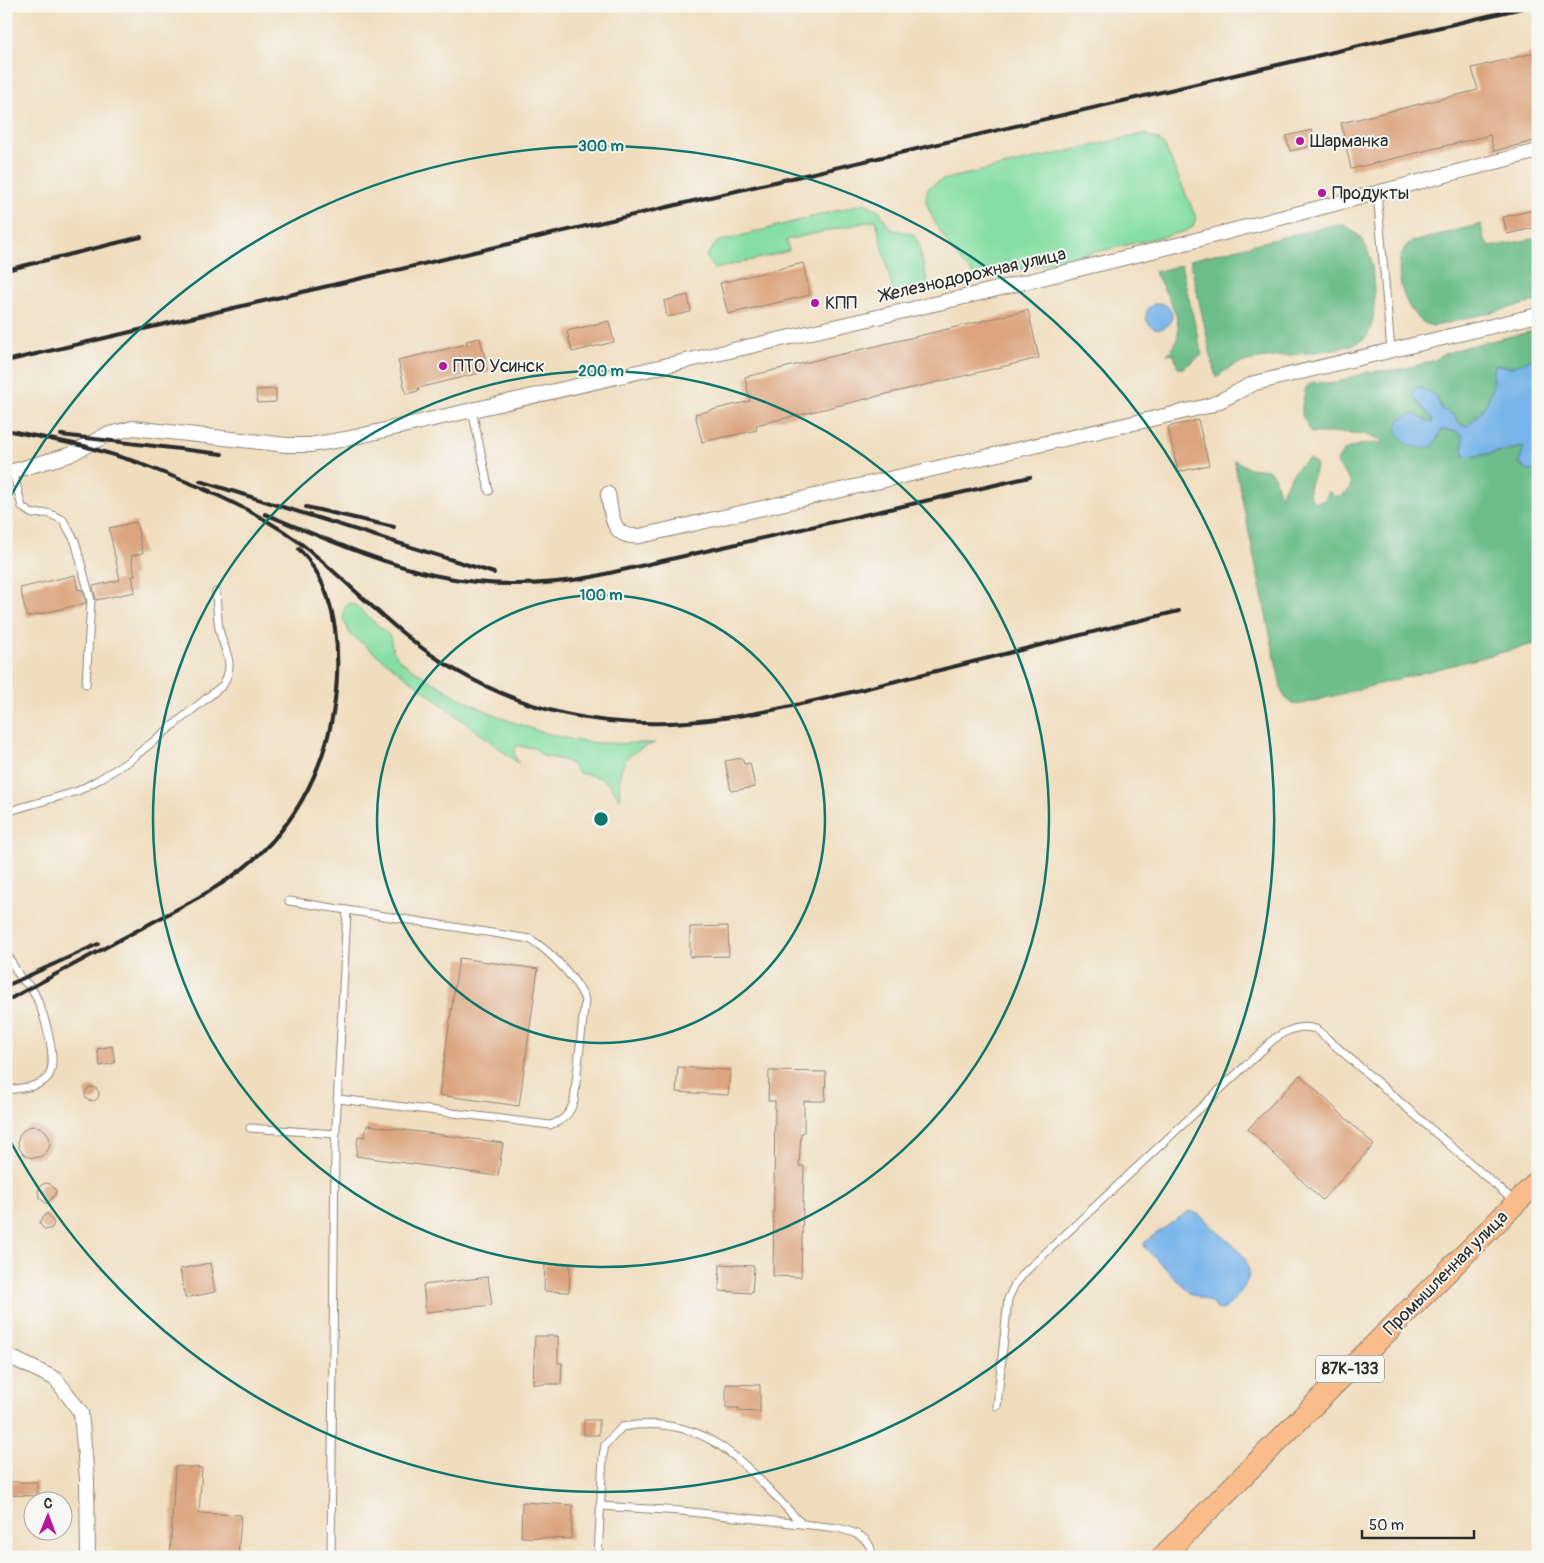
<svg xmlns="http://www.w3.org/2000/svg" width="1544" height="1563" font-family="Pangolin,sans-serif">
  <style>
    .green { fill: #85dea3; stroke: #588467 }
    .forest { fill: #6cbd89; stroke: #4c745a }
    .water { fill: #77b4ea; stroke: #51708a }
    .building { fill: #dca47e }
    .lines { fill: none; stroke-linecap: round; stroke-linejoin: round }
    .service-casing { stroke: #8e8474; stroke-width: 9 }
    .minor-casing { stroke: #8e8474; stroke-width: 16 }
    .primary-casing { stroke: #8e8474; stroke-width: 23 }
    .service { stroke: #fff; stroke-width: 7 }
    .minor { stroke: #fff; stroke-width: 14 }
    .primary { stroke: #f9bc8a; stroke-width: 21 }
    .rail { stroke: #2b2b2b; stroke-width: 4 }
    .ring { fill: none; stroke: #0f766e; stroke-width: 2.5 }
    .poi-dot { fill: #b5179e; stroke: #f6f6f2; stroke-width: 2 }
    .labels { text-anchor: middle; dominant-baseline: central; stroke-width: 4; stroke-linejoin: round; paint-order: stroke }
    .shield { fill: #f6f6f2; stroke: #686867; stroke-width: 1 }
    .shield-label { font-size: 16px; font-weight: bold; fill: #2b2b2b }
    .poi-label { font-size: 18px; fill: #2b2b2b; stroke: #f6f6f2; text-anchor: start }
    .street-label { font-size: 18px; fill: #2b2b2b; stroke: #f6f6f2 }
    .centre { fill: #0f766e; stroke: #f6f6f2; stroke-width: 2.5 }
    .ring-label { font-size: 15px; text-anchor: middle; font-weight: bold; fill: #0f766e; stroke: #f6f6f2; stroke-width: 4; stroke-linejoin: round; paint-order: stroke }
  </style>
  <rect width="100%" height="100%" fill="#f6f6f2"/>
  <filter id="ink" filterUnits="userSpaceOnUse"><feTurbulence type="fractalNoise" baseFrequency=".02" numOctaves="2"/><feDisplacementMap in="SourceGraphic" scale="10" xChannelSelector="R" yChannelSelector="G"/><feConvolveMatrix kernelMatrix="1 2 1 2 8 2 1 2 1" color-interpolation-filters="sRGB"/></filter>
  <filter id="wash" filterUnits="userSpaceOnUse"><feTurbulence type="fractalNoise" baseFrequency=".0096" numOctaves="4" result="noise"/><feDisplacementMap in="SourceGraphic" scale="20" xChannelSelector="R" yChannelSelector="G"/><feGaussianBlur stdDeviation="1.12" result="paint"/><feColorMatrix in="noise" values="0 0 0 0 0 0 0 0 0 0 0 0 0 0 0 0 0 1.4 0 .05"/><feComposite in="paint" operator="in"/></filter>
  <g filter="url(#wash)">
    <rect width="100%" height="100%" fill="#f0ddbe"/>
    <g class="green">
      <path d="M1143 134 1159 140 1165 147 1196 217 1193 227 1183 232 981 278C963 273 929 218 926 200 926 196 927 191 928 188L942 180Z"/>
      <polygon points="865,203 879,210 890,229 913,234 918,242 928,286 894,296 876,220 786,240 789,251 715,269 706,257 717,242"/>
      <path d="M349 603 355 605 390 636 393 651 401 661C453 698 513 728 575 740 601 745 629 743 655 743 622 754 618 765 620 799 606 778 602 777 578 773L571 764 563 760 543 756 534 748 516 746 514 753 518 763 350 634 343 619 345 607Z"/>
    </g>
    <g class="forest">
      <path d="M1481 224 1484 239 1490 247 1538 238V301L1435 326C1404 325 1386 257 1411 242Z"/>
      <path d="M1344 225C1360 232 1370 250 1372 267 1374 284 1378 325 1365 338 1350 354 1260 354 1235 365 1228 368 1222 373 1216 378L1190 260 1328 226Z"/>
      <path d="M1181 265 1202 355 1183 368H1178L1174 355 1167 354C1194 331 1166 296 1155 272Z"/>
      <path d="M1538 330V357L1512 367 1495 365C1491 372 1494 381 1492 389 1489 402 1478 417 1468 426L1461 425 1454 415 1443 411 1435 395 1416 401 1432 418 1433 424 1427 420 1437 440 1441 430 1455 431 1462 435 1464 456C1476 458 1510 449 1525 447L1519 462C1523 470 1529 473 1538 469V643L1302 704C1290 704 1287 702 1282 692L1234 460 1249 468 1269 470 1274 476 1280 497C1287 482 1294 467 1309 459L1316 463C1316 479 1302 488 1314 502L1324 501 1329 491 1335 497C1345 495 1349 492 1351 483L1337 463C1342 442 1368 445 1384 442 1362 428 1335 434 1311 433L1302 415V406L1306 387 1313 382 1334 383 1367 372 1402 369 1435 360 1444 354 1465 347Z"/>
    </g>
    <g class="water">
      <circle cx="1159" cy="316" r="13"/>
      <path d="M1538 357 1536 470 1527 471 1519 462 1524 447C1509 449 1476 458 1464 456L1462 435 1455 431 1441 430 1433 447C1415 450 1402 445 1396 427L1401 419 1413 414 1433 423 1432 418 1413 396 1414 389 1419 387 1435 395 1443 411 1448 410 1449 414 1454 415 1461 425 1467 426C1478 417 1489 402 1492 389 1494 381 1491 372 1495 365L1512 367Z"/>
      <path d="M1189 1211C1200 1212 1209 1224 1217 1231 1238 1250 1263 1265 1239 1294 1234 1300 1229 1306 1223 1310L1217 1309 1212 1303 1190 1293 1145 1248 1144 1243C1147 1239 1181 1217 1189 1211Z"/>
    </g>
    <g id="blocks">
      <g class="building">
        <polygon points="1538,52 1538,140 1494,151 1490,135 1351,169 1341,123 1478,90 1472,68"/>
        <polygon points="1312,130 1316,145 1290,151 1286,136"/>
        <polygon points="1538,209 1538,227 1507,234 1503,217"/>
        <polygon points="803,263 810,295 728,314 720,283"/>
        <polygon points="688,295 691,312 667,317 664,301"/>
        <polygon points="1028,310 1039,358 756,425 757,430 702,442 695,414 750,401 745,377"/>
        <polygon points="609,321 614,342 572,352 567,331"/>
        <polygon points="480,338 488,371 418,388 419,391 406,394 398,360 467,344 466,341"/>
        <polygon points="276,389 276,402 257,403 256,390"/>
        <polygon points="1198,420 1209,465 1178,472 1168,427"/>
        <polygon points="136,522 143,553 131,556 135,576 132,576 135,592 96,600 93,586 120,580 109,528"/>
        <polygon points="75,575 78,590 82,589 86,603 27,617 20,588"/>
        <polygon points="742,758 744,764 750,763 755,787 731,791 725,761"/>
        <polygon points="728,926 729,956 690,957 690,927"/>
        <polygon points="459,958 538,969 519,1106 439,1095"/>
        <polygon points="112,1046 115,1063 100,1066 97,1049"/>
        <polygon points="678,1067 730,1070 728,1095 676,1092"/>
        <polygon points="769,1071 826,1072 825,1101 804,1101 804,1133 801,1133 799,1166 804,1166 801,1277 773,1276 775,1101 768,1101"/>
        <polygon points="1300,1075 1374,1145 1322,1200 1248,1129"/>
        <circle cx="92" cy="1094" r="7"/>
        <polygon points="367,1125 503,1143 498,1176 356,1156 358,1136 365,1137"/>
        <circle cx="34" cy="1142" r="16"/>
        <polygon points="45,1183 50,1184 56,1190 55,1195 47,1204 40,1198 38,1192 40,1186"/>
        <polygon points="47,1213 54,1223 52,1228 45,1230 39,1223"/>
        <polygon points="210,1263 215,1292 185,1298 180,1269"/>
        <polygon points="545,1264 570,1265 569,1292 544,1291"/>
        <polygon points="720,1264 754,1266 752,1293 719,1291"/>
        <polygon points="488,1277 492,1305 426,1312 423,1285"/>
        <polygon points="535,1336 558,1336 558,1363 562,1363 561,1384 533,1384"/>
        <polygon points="726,1384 760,1385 760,1412 738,1411 739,1408 726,1408"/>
        <rect x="584" y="1420" width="15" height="15"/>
        <polygon points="175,1466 202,1468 199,1513 241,1515 238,1557 170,1557"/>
        <polygon points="10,1482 37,1482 37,1496 10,1495"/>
        <polygon points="522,1502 573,1505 571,1539 521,1537"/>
      </g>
    </g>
  </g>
  <g filter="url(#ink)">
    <use href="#blocks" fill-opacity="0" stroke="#8e8474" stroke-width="1"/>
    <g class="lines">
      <defs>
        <g id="service">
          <polyline points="1377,193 1391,350"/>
          <polyline points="472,410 489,491"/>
          <polyline points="13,471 22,507 32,514 48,513 63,520 75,541 91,601 86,684"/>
          <path d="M6 812 78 791 98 780 129 761 223 685C237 660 223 652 219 628 217 616 217 604 216 592"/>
          <path d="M289 901 530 939C549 950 578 980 585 1000L574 1101C570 1114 563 1121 550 1125L339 1099"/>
          <path d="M6 952C11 960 15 970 21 978 24 982 29 985 32 989 42 1005 62 1066 46 1079 37 1088 19 1088 6 1090"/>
          <polyline points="250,1128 336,1134"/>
          <path d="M997 1406 1008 1299 1015 1284 1025 1272 1274 1039C1287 1030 1300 1024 1316 1029L1514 1201"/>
          <path d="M600 1506 681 1511 838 1528C854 1532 872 1537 872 1557"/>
          <polyline points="331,1557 335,1147 347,910"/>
          <path d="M598 1557 603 1456 605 1445 622 1427C710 1412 746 1467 801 1523"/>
        </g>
        <g id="minor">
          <polyline points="6,473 69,455 106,435 133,428 287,445 310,445 346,439 960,298 1177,245 1538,151"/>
          <path d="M608 494C612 516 611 539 640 536L1208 406C1225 400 1239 390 1255 383L1538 315"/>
          <polyline points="6,1355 56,1379 81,1413 87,1479 88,1557"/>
        </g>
        <polyline id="primary" points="1162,1557 1538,1181"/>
      </defs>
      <use href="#service" class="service-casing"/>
      <use href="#minor" class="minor-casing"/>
      <use href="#primary" class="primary-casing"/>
      <use href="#service" class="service"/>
      <use href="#minor" class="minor"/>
      <use href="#primary" class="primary"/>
      <g class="rail">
        <polyline points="6,270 141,237"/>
        <polyline points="6,361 1531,6"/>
        <polyline points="6,430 84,446 140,463"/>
        <polyline points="61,435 222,454"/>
        <polyline points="133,461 210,491"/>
        <polyline points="200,481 494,573"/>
        <path d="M203 489C240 505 278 524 309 550 357 590 401 639 457 671 613 761 754 716 916 676 1003 654 1091 632 1179 611"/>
        <polyline points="306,507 394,527"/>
        <path d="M265 514C382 562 461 601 592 577L1030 477"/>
        <polyline points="6,986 98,944"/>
        <path d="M6 1001C51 977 95 953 140 929 178 908 220 889 253 860 306 814 334 745 337 676 339 630 332 583 299 549"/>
      </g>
    </g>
  </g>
  <g class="ring">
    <circle cx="601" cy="819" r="224"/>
    <circle cx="601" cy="819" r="448"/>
    <path d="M7 503A673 673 0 1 1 7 1135"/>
  </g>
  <g class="poi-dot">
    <circle cx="1300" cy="141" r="5"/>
    <circle cx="1322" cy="193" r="5"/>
    <circle cx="815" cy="303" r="5"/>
    <circle cx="443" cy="366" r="5"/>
  </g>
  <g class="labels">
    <rect class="shield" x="1316" y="1355.5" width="68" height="27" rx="4"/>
    <g class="shield-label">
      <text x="1350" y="1369">87К-133</text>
    </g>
    <g class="poi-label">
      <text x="1310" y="141">Шарманка</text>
      <text x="1332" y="193">Прoдукты</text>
      <text x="825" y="303">КПП</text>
      <text x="453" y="366">ПТО Усинск</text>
    </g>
    <g class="street-label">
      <text transform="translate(973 275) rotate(-13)">Железнодорожная улица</text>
      <text transform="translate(1446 1273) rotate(-45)">Промышленная улица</text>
    </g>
  </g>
  <circle cx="601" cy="819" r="8" class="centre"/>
  <g class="ring-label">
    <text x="601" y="151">300 m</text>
    <text x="601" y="376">200 m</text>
    <text x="601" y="600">100 m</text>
  </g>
  <rect width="1544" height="1563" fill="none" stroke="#f6f6f2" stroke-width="25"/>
  <g transform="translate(48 1516) rotate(1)"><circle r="24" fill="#f6f6f2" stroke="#a5a5a2"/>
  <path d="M0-4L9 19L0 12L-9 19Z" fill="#b5179e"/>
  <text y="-8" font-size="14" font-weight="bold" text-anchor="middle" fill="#2b2b2b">С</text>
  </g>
  <path d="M1362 1530v8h112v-8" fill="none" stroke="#2b2b2b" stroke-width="2.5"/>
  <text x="1369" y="1530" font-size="15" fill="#2b2b2b" stroke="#f6f6f2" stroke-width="4" paint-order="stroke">50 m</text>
</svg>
